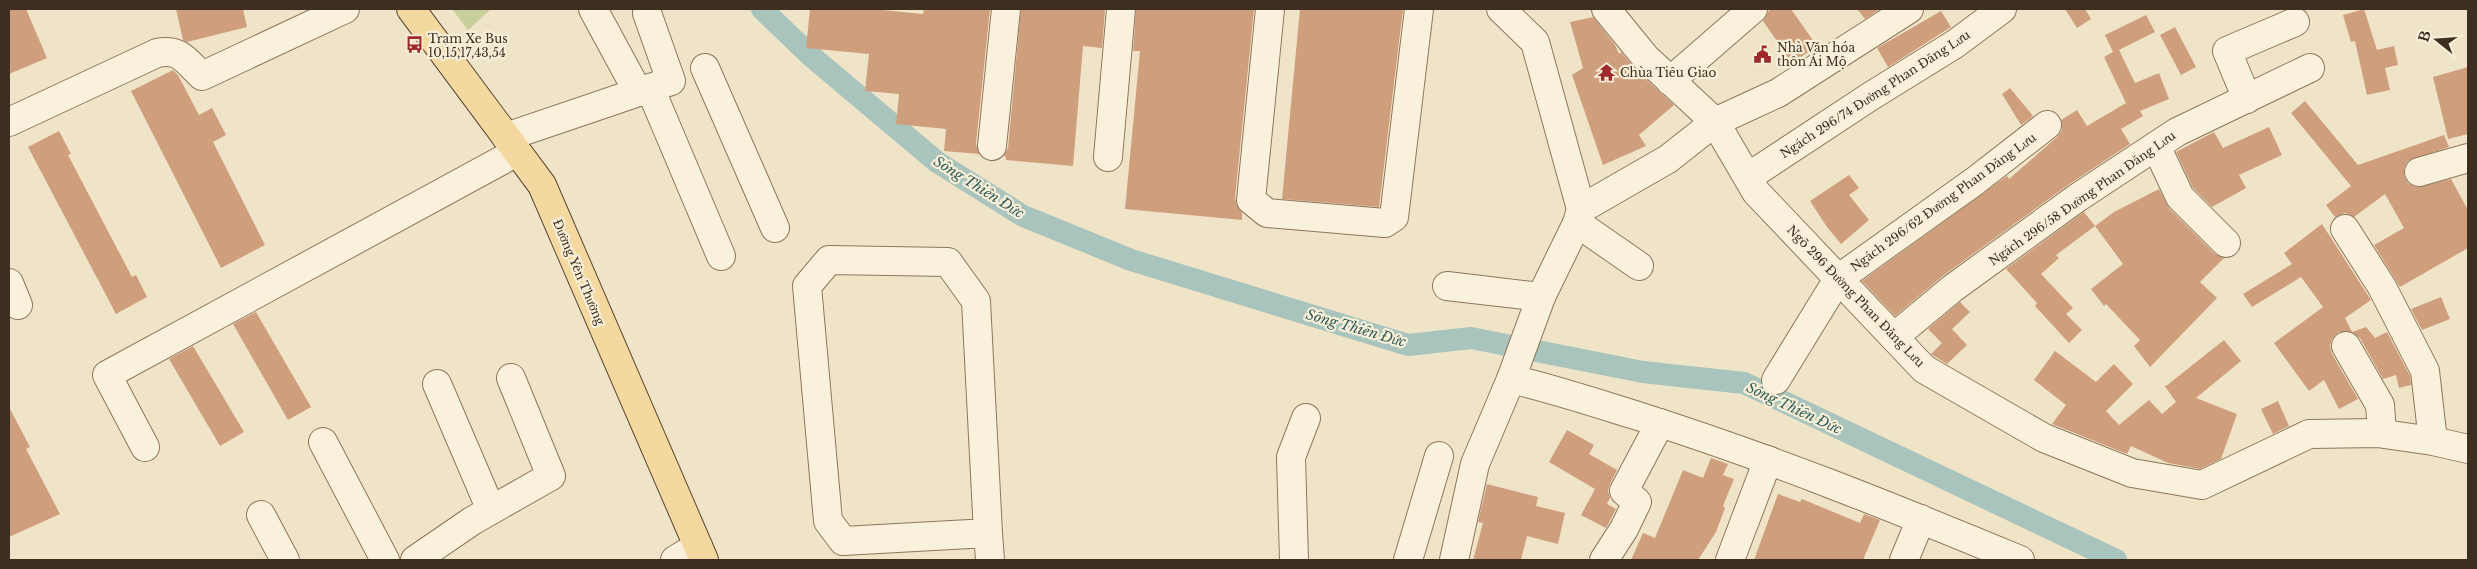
<svg xmlns="http://www.w3.org/2000/svg" width="2477" height="569" font-family="'Libre Baskerville',serif">
  <style>
    .green { fill: #c9cf9b }
    .lines { fill: none; stroke-linecap: round; stroke-linejoin: round }
    .canal { stroke: #a9c4bc; stroke-width: 22 }
    .building { fill: #cf9f7d }
    .minor-casing { stroke: #8d765c; stroke-width: 30 }
    .major-casing { stroke: #5b4430; stroke-width: 30 }
    .minor { stroke: #faf1dc; stroke-width: 28 }
    .major { stroke: #f3d9a0; stroke-width: 28 }
    .labels { text-anchor: middle; dominant-baseline: central; stroke-width: 4.5; stroke-linejoin: round; paint-order: stroke }
    .poi-label { font-size: 12px; fill: #3d2e20; stroke: #f7eed8; text-anchor: start }
    .street-label { font-size: 12px; fill: #3d2e20; stroke: #f7eed8 }
    .water-label { font-size: 14px; font-style: italic; fill: #2f5d5a; stroke: #f7eed8 }
  </style>
  <rect width="100%" height="100%" fill="#f0e4c8"/>
  <polygon class="green" points="452,9 491,9 468,30"/>
  <g class="lines">
    <polyline class="canal" points="762,9 811,56 937,162 1023,216 1043,224 1131,260 1408,345 1471,338 1643,372 1744,383 2116,560"/>
  </g>
  <g class="building">
    <polygon points="9,9 26,9 47,58 9,74"/>
    <polygon points="176,9 243,9 247,27 187,42 183,40"/>
    <polygon points="810,9 873,9 923,14 924,9 990,9 976,144 979,154 944,151 946,129 896,124 899,94 865,91 869,54 806,48"/>
    <polygon points="1021,9 1105,9 1102,48 1083,46 1073,166 1006,160 1006,157 1003,156 1008,148"/>
    <polygon points="1136,9 1254,9 1235,198 1237,206 1242,213 1242,220 1125,209 1140,51 1133,51"/>
    <polygon points="1300,9 1403,9 1379,207 1282,199"/>
    <polygon points="1770,9 1791,9 1817,46 1792,63 1763,21"/>
    <polygon points="1857,9 1880,9 1865,19"/>
    <polygon points="2065,9 2085,9 2091,19 2077,28"/>
    <polygon points="2364,9 2377,50 2394,46 2398,65 2385,68 2390,90 2367,95 2355,41 2351,42 2343,15"/>
    <polygon points="1941,11 1951,27 1888,67 1877,48"/>
    <polygon points="2146,15 2155,32 2119,50 2135,83 2159,73 2169,99 2140,111 2143,116 2121,129 2130,144 2068,185 1944,275 1895,316 1862,281 2007,176 2009,179 2057,137 2062,130 2061,120 2077,110 2087,126 2126,103 2104,57 2113,52 2105,35"/>
    <polygon points="1593,17 1615,45 1619,54 1621,52 1635,69 1674,105 1639,135 1646,146 1603,165 1572,75 1583,68 1570,22"/>
    <polygon points="2175,27 2196,67 2181,75 2160,35"/>
    <polygon points="2468,67 2468,134 2448,139 2433,77"/>
    <polygon points="173,70 178,75 199,115 212,108 226,135 213,142 265,245 221,268 131,91"/>
    <polygon points="2010,88 2033,116 2021,125 2002,94"/>
    <polygon points="2305,101 2358,165 2444,135 2449,147 2408,161 2404,168 2404,176 2408,183 2416,187 2451,179 2468,210 2468,248 2400,287 2374,245 2404,228 2385,194 2354,217 2345,213 2335,217 2326,205 2351,186 2291,113"/>
    <polygon points="2269,127 2282,155 2239,175 2246,188 2212,207 2193,188 2176,152 2214,132 2223,148"/>
    <polygon points="59,131 71,154 68,155 132,277 136,275 147,297 116,314 28,147"/>
    <polygon points="1849,175 1859,188 1849,195 1869,220 1841,244 1827,227 1810,201"/>
    <polygon points="2159,189 2169,208 2215,254 2224,258 2200,282 2217,298 2150,367 2134,346 2140,340 2106,304 2104,306 2091,289 2123,264 2095,226 2114,212"/>
    <polygon points="2084,212 2095,226 2056,255 2059,258 2041,274 2073,308 2066,314 2082,330 2069,343 2035,306 2037,303 2006,269"/>
    <polygon points="2322,224 2371,300 2345,318 2352,332 2339,332 2332,339 2330,346 2332,354 2358,399 2339,409 2324,380 2309,391 2274,343 2323,307 2301,277 2252,307 2243,294 2292,264 2284,253"/>
    <polygon points="2441,297 2450,319 2422,330 2411,309"/>
    <polygon points="1960,302 1970,312 1952,329 1967,345 1947,364 1931,354 1942,343 1928,329"/>
    <polygon points="256,312 311,407 288,420 233,324"/>
    <polygon points="2366,327 2375,338 2387,332 2410,376 2411,385 2399,388 2396,375 2383,379 2360,338 2352,332"/>
    <polygon points="2224,340 2241,361 2196,398 2237,414 2221,459 2200,469 2168,463 2131,446 2127,454 2052,424 2066,405 2034,380 2055,351 2096,382 2114,364 2133,384 2106,411 2119,425 2149,400 2162,414 2176,402 2164,385 2166,386"/>
    <polygon points="193,346 244,432 220,446 169,359"/>
    <polygon points="2278,401 2289,426 2273,434 2261,409"/>
    <polygon points="9,407 30,447 26,449 60,514 9,537"/>
    <polygon points="1567,430 1594,445 1589,454 1617,470 1610,484 1608,491 1610,498 1607,504 1616,509 1606,528 1581,515 1595,489 1549,462"/>
    <polygon points="1711,458 1728,464 1723,475 1734,479 1723,506 1725,508 1716,532 1698,560 1631,560 1643,533 1655,538 1683,470 1703,478"/>
    <polygon points="1487,484 1538,497 1536,506 1565,513 1558,544 1527,536 1521,560 1473,560 1483,523 1478,522"/>
    <polygon points="1778,494 1800,502 1802,499 1860,523 1864,514 1880,520 1863,560 1754,560"/>
  </g>
  <g class="lines">
    <defs>
      <g id="minor">
        <polyline points="593,9 638,92"/>
        <polyline points="1270,9 1251,200 1267,213 1385,223 1394,217 1419,9"/>
        <polyline points="1501,9 1535,42 1581,209"/>
        <polyline points="1606,9 1646,58 1715,122 1756,192 1924,369 2044,438 2132,473 2202,485 2309,434 2377,433 2433,441 2468,449"/>
        <polyline points="705,68 775,228"/>
        <polyline points="1670,81 1753,9"/>
        <polyline points="650,88 721,256"/>
        <polyline points="2247,99 2227,51 2295,22"/>
        <path d="M9 122 157 53C180 48 186 61 202 76L345 9"/>
        <polyline points="506,137 671,81 647,13"/>
        <polyline points="992,146 1006,9"/>
        <polyline points="2156,146 2180,197 2226,243"/>
        <polyline points="1108,157 1121,9"/>
        <polyline points="2419,172 2468,158"/>
        <polyline points="1748,177 1871,96 1955,44 2002,9"/>
        <polyline points="1577,223 1639,266"/>
        <polyline points="2345,229 2382,287 2425,371 2433,441"/>
        <polyline points="9,283 18,305"/>
        <polyline points="1447,286 1541,297"/>
        <polyline points="1894,337 1953,288 2077,198 2177,132 2310,68"/>
        <polyline points="2346,346 2380,405 2382,433"/>
        <path d="M1511 379C1554 389 1596 403 1638 416 1768 457 1894 508 2020 560"/>
        <polyline points="1776,380 1838,279 1975,181 2047,125"/>
        <polyline points="437,384 491,510"/>
        <polyline points="323,442 385,560"/>
        <polyline points="145,447 107,375 517,152"/>
        <polyline points="261,515 285,560"/>
        <polyline points="988,533 843,541 828,521 807,286 829,260 948,262 976,301 988,533 990,560"/>
        <polyline points="415,560 472,521 551,476 511,378"/>
        <polyline points="675,560 698,546"/>
        <polyline points="1294,560 1291,457 1306,418"/>
        <polyline points="1408,560 1439,456"/>
        <polyline points="1454,560 1475,464 1511,379 1541,297 1577,223 1581,209 1668,159 1715,122 1778,93 1909,9"/>
        <polyline points="1604,560 1624,529 1637,502 1624,491 1660,423"/>
        <polyline points="1730,560 1768,460"/>
        <polyline points="1904,560 1921,519"/>
      </g>
      <polyline id="major" points="411,9 542,185 704,560"/>
    </defs>
    <use href="#minor" class="minor-casing"/>
    <use href="#major" class="major-casing"/>
    <use href="#minor" class="minor"/>
    <use href="#major" class="major"/>
  </g>
  <defs>
    <symbol id="bus-bare" viewBox="-9 -9 18 18"><path d="M-5-6H5V4H4V6H2V4H-2V6H-4V4H-5ZM-3.5-4V0h7V-4ZM-3.5 1.2v1.5H-2V1.2ZM2 1.2v1.5H3.5V1.2Z" fill="#9e2a2b" stroke="#f7eed8" stroke-width="2.5" paint-order="stroke"/></symbol>
    <symbol id="civic-bare" viewBox="-9 -9 18 18"><path d="M-.6-6.5H3V-4.5H.6V-3L4-1V1h2V6H-6V1h2V-1L-.6-3ZM-1.2 2.5V6h2.4V2.5Z" fill="#9e2a2b" stroke="#f7eed8" stroke-width="2.5" paint-order="stroke"/></symbol>
    <symbol id="temple-bare" viewBox="-9 -9 18 18"><path d="M0-6L5-2H3V0L6.5 2.5H4V6H1.5V3h-3V6H-4V2.5H-6.5L-3 0V-2H-5Z" fill="#9e2a2b" stroke="#f7eed8" stroke-width="2.5" paint-order="stroke"/></symbol>
  </defs>
  <g fill-rule="evenodd">
    <use href="#bus-bare" x="402" y="32" width="25" height="25"/>
    <use href="#civic-bare" x="1750" y="42" width="25" height="25"/>
    <use href="#temple-bare" x="1594" y="60" width="25" height="25"/>
  </g>
  <g class="labels">
    <g class="poi-label">
      <text x="428" y="38">Trạm Xe Bus<tspan x="428" dy="14">10,15,17,43,54</tspan></text>
      <text x="1777" y="47">Nhà Văn hóa<tspan x="1777" dy="14">thôn Ái Mộ</tspan></text>
      <text x="1620" y="72">Chùa Tiêu Giao</text>
    </g>
    <g class="street-label">
      <text transform="translate(1875 94) rotate(-33)">Ngách 296/74 Đường Phan Đăng Lưu</text>
      <text transform="translate(2082 198) rotate(-35)">Ngách 296/58 Đường Phan Đăng Lưu</text>
      <text transform="translate(1943 202) rotate(-36)">Ngách 296/62 Đường Phan Đăng Lưu</text>
      <text transform="translate(579 272) rotate(67)">Đường Yên Thường</text>
      <text transform="translate(1856 296) rotate(46)">Ngõ 296 Đường Phan Đăng Lưu</text>
    </g>
    <g class="water-label">
      <text transform="translate(979 187) rotate(32)">Sông Thiên Đức</text>
      <text transform="translate(1356 328) rotate(16)">Sông Thiên Đức</text>
      <text transform="translate(1794 408) rotate(25)">Sông Thiên Đức</text>
    </g>
  </g>
  <rect width="2477" height="569" fill="none" stroke="#3d2e20" stroke-width="20"/>
  <g transform="translate(2437 40) rotate(287)" stroke="#f7eed8" stroke-width="4" paint-order="stroke">
  <path d="M0-4L9 19L0 12L-9 19Z" fill="#3d2e20"/>
  <text y="-8" font-size="14" font-weight="bold" text-anchor="middle" fill="#3d2e20">B</text>
  </g>
</svg>
